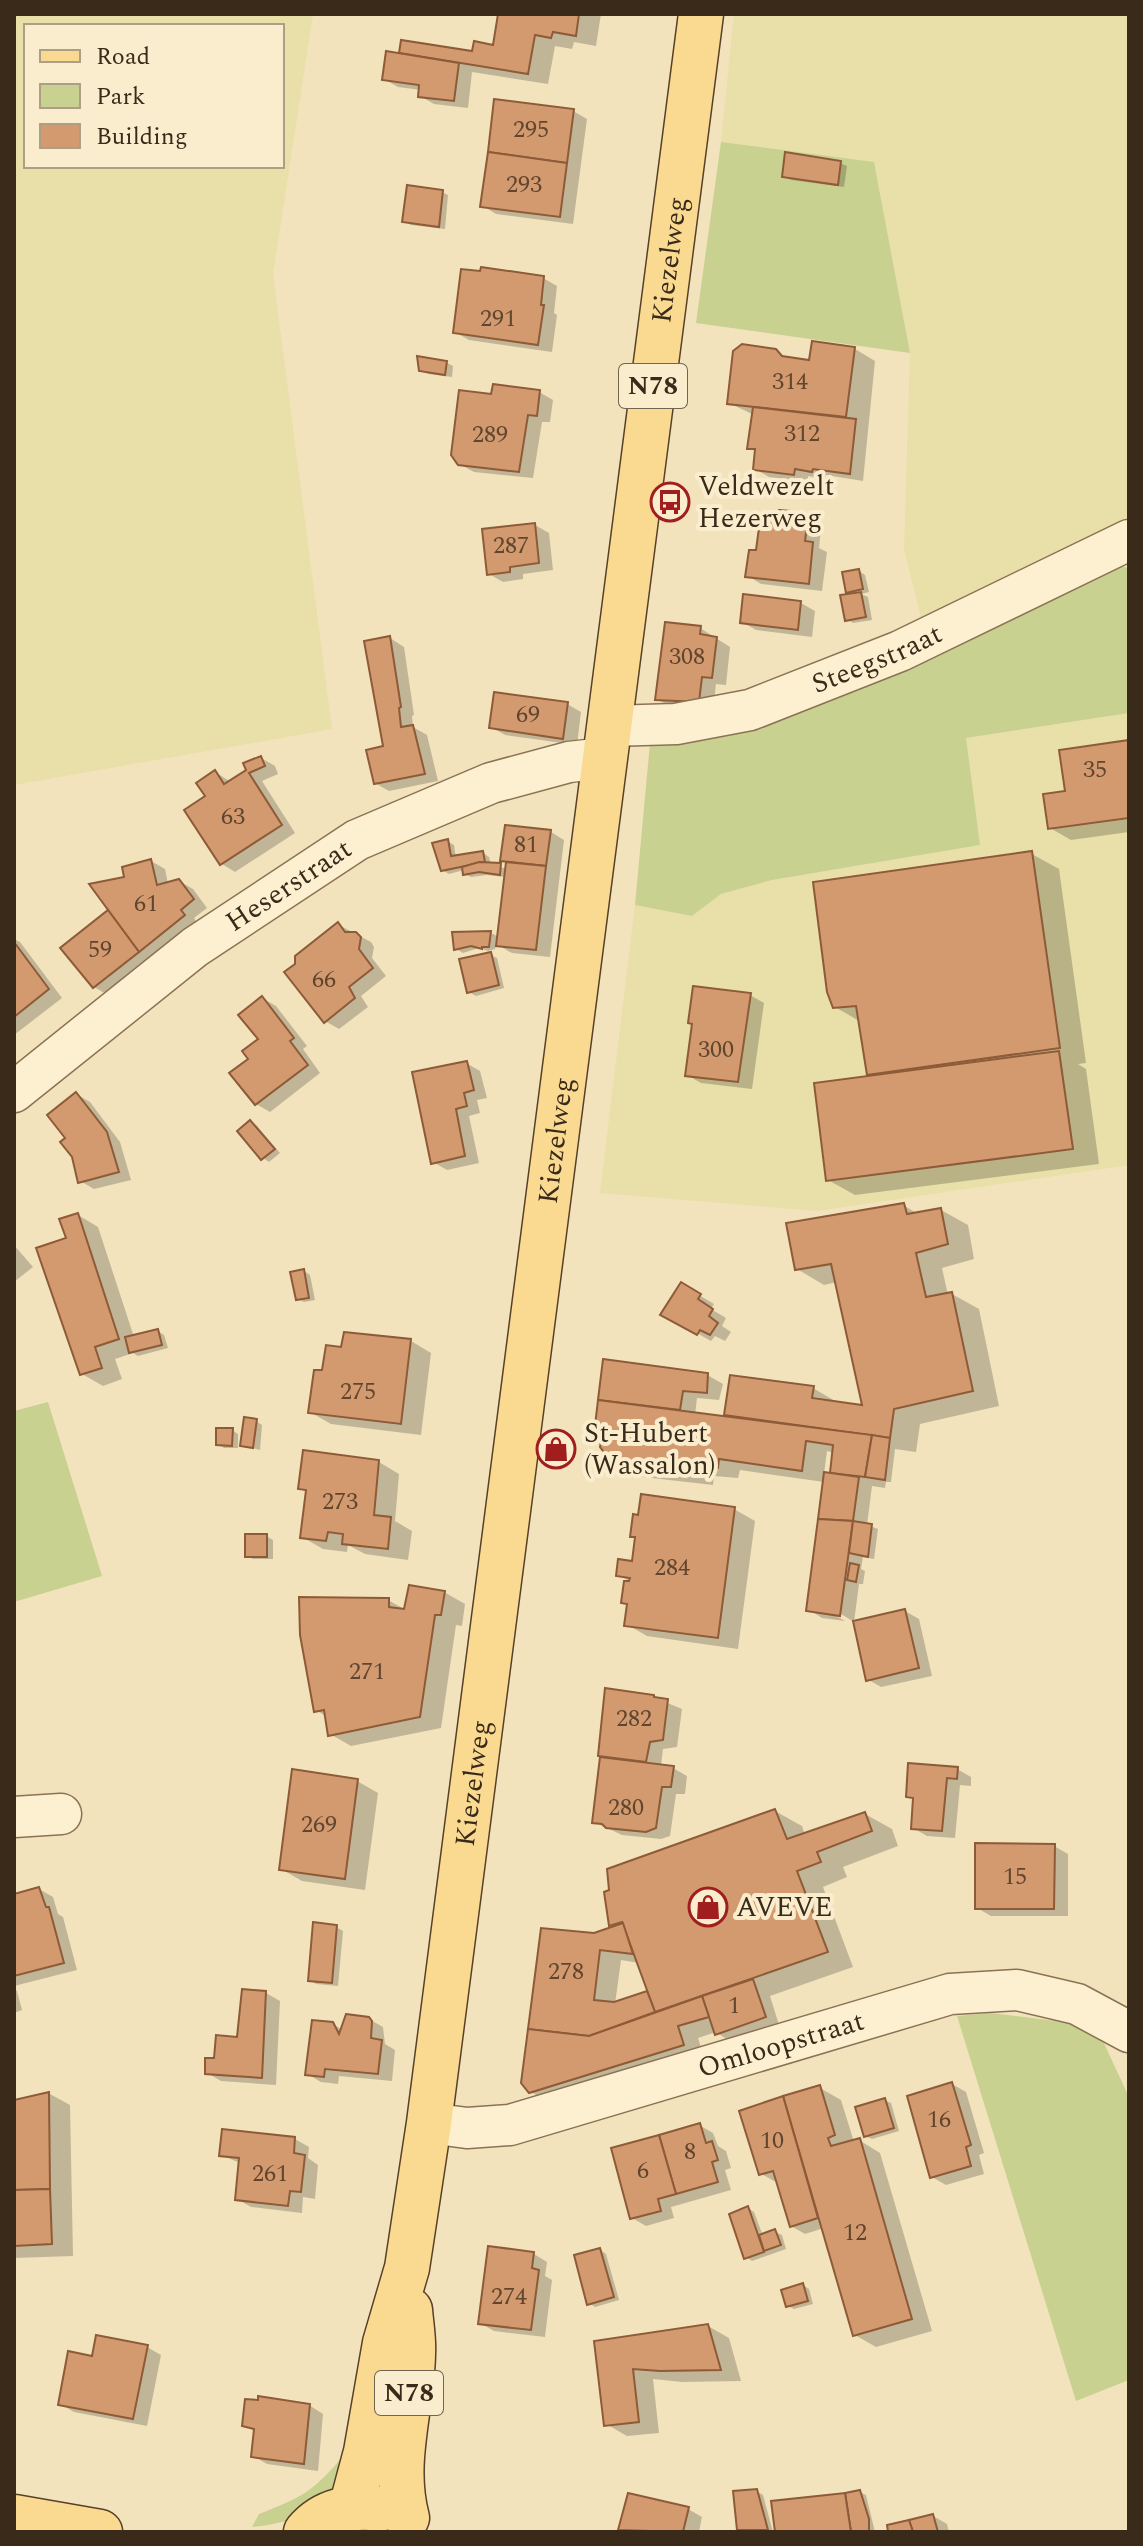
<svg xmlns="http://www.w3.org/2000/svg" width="1143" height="2546" font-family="Spectral,serif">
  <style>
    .farmland { fill: #e8dfa9; fill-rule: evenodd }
    .green { fill: #c8d190 }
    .shadow { fill: #0003; fill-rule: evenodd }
    .building { fill: #d49a6f; stroke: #8d5b38; stroke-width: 2 }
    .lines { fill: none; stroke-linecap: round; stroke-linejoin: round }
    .street-casing { stroke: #8c7254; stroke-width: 43 }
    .primary-casing { stroke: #584029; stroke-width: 47 }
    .street { stroke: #fcf0d1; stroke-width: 40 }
    .primary { stroke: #fada90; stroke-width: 44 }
    .labels { text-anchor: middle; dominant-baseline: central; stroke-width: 8; stroke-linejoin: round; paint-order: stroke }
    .number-label { font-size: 24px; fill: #60462f }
    .shield { fill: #f9edcd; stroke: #736450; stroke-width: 2 }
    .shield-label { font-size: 26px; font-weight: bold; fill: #392a1a }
    .street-label { font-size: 28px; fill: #392a1a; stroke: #f9edcd }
    .poi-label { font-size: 28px; fill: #392a1a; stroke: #f9edcd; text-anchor: start }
  </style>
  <rect width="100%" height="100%" fill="#f2e3bd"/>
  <g class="farmland">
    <path d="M14 14H313L273 274 332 729 14 785ZM26 26H282V166H26Z"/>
    <polygon points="734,14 1129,14 1129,526 925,634 904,550 910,353 874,162 721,142"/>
    <polygon points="1129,713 1129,1165 817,1211 600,1193 635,905 692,916 721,894 772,880 980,845 965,738"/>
  </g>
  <g class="green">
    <polygon points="721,142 874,162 910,353 696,323"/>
    <polygon points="1111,565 1129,568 1129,713 966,738 980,845 772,880 721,894 692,916 635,905 650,743 760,725 864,688 1093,571"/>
    <polygon points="48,1402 102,1576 14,1602 14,1411"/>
    <polygon points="991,2013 1096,2026 1129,2097 1129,2380 1076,2401 957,2016"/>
    <path d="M343 2456 347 2475C318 2509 297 2523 252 2527L259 2514C302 2497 313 2492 343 2456Z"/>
  </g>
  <g class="shadow">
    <polygon points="500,14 601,14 596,46 574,42 572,49 555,46 548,84 472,72 468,108 434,104 420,96 421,90 398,87 384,79 409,57 402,52 473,53 495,47"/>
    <polygon points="573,111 587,119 573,224 496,214 483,206"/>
    <polygon points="840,163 847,166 844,187 791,180 784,176"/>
    <polygon points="442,192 448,195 445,229 411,225 404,221"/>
    <polygon points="543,278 557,286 554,313 557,315 552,352 469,340 455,332"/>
    <polygon points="855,349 875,361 863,481 826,475 826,479 808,476 808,482 769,477 755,469 757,452 749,448 754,415 729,403 776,351 790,360 810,363"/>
    <polygon points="447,363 453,366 452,377 428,374 421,370"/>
    <polygon points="539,392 553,400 550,422 542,422 533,478 474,472 459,464 493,396"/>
    <polygon points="790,513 821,528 819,548 827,552 822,591 761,584 748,576 758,552"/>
    <polygon points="535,525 549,533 553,570 523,574 523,579 503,582 489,574"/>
    <polygon points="859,571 865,575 869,592 861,594 868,597 872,620 853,623 847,619 854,595 848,591"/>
    <polygon points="801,603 815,611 812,637 756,630 742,622"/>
    <polygon points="700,628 730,647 726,685 716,684 713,709 671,707 657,699"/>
    <polygon points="390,638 404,647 414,715 412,716 413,727 427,735 438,781 389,791 375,783 386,747"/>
    <polygon points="567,704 581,712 577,745 505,735 491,727"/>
    <polygon points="1129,742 1129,832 1071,840 1050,828"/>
    <polygon points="261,758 275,766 278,774 262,781 295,833 235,872 222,864 208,797 215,772 231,782"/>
    <polygon points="551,832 564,840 550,957 512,953 496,944 495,949 488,951 479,948 463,953 456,949 491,933 499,937 506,877 487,875 471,877 465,874 464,870 449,874 442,870 447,841 454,845 456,858 483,853 489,857 491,864 507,869 508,863 502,860"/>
    <polygon points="1032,854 1059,869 1086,1063 1078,1064 1086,1069 1099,1164 855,1195 828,1180 869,1078 861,1022 835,1007"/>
    <polygon points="151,861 165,869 168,884 179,881 193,889 207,908 194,918 197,923 108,995 94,987 63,948 110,910 126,879"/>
    <polygon points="339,925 371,942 374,947 372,958 386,976 361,996 368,1007 339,1029 325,1021"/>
    <polygon points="14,939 20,942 62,998 14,1035"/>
    <polygon points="490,955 497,958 504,988 476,996 469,992"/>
    <polygon points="750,995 764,1003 752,1089 701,1083 687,1075"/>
    <polygon points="262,998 276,1006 307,1046 303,1049 320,1073 270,1112 256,1104 251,1059 261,1039"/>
    <polygon points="466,1063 480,1071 487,1098 477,1100 480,1113 469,1116 479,1163 447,1170 433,1162"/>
    <polygon points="76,1094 90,1102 120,1142 131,1180 94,1189 80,1181 67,1138"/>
    <polygon points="251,1122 257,1126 280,1153 269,1162 263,1158"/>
    <path d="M903 1205 918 1214 941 1210 968 1225 974 1259 942 1268 948 1295 952 1294 979 1309 999 1406 920 1424 916 1452 895 1449 891 1482H886L885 1488 872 1486 867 1525 878 1529 874 1559 863 1557 861 1569 865 1571 863 1584H859L854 1622 833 1609 831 1613 845 1621 822 1618 808 1609 824 1482 740 1470 738 1478 714 1476 713 1485 643 1477 610 1458 603 1437 596 1433 605 1361 709 1376 723 1384 719 1400 697 1398 695 1415 737 1420 727 1414 813 1388 840 1404 865 1408 837 1282 824 1285 797 1269ZM827 1451 835 1453 832 1475 824 1474Z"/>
    <polygon points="78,1215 98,1227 134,1337 158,1331 164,1335 168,1348 138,1356 133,1353 115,1359 122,1379 103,1386 82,1374 68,1239"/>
    <polygon points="14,1245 33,1267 14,1282"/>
    <polygon points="304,1271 310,1275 315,1300 304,1302 297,1299"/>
    <polygon points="682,1285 714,1304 711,1309 726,1318 722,1326 731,1332 725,1341 715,1336 711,1341 663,1314"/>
    <polygon points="411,1341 431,1353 421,1435 331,1424 310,1412 324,1373 342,1349"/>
    <polygon points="256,1421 262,1425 260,1450 242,1445"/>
    <polygon points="232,1430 238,1434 238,1448 224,1448 218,1444"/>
    <polygon points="379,1462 399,1474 395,1521 412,1531 408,1560 365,1554 348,1545 347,1552 323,1549 302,1537 307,1492 300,1488"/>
    <polygon points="734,1509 755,1521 738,1649 647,1636 626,1624 629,1605 623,1602 633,1583 618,1575 634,1563 637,1538 632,1535"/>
    <polygon points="266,1536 273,1540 273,1559 253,1559 247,1556"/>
    <polygon points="444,1592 465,1604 462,1626 456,1625 441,1728 351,1746 330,1734 327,1717 316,1710 388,1600 406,1610"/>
    <polygon points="905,1611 919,1619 932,1676 881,1687 867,1679"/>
    <polygon points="653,1697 682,1709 677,1747 663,1749 661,1766 673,1768 687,1776 685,1794 676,1794 670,1836 661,1839 622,1835 594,1822 600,1756"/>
    <polygon points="957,1769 971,1777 971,1786 960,1785 955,1838 927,1836 913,1828 915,1800 908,1796"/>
    <polygon points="357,1781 378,1793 365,1890 302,1881 281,1869"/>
    <path d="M775 1811 802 1826 805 1835 865 1814 892 1829 898 1846 843 1867 847 1877 823 1887 853 1967 770 1996 779 2025 731 2042 716 2032 698 2038 704 2057 552 2104 531 2092 594 1935 614 1928 611 1926 606 1893ZM621 1960 639 1963 651 1995 646 1993 615 2004Z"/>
    <polygon points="1054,1846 1068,1854 1068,1916 991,1916 977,1908"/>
    <polygon points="39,1889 53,1897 58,1914 63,1917 77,1970 14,1986 14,1896"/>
    <polygon points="336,1927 343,1931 338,1986 316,1984 310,1980"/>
    <polygon points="14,1989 17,1991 22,2010 14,2013"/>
    <polygon points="266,1993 280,2001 276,2085 221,2081 207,2073 239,2039"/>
    <polygon points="369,2019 383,2027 385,2044 395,2050 392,2081 339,2076 338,2084 321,2082 307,2074 332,2024 343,2030"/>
    <polygon points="952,2084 966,2092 984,2153 979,2155 984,2174 946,2185 932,2177"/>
    <polygon points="820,2088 841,2100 854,2142 859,2140 880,2153 932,2331 876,2347 855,2335 824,2228 805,2234 791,2226 778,2180 774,2181 760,2173 784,2098"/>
    <polygon points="50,2094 70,2105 73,2256 14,2258 14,2102"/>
    <polygon points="884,2100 891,2103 899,2131 872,2139 865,2136"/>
    <polygon points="699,2125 713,2133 718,2146 726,2151 731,2168 725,2170 731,2190 671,2207 674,2218 646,2226 632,2218"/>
    <polygon points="295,2139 309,2147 308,2158 318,2165 315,2199 303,2197 302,2213 251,2207 237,2199 240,2163 221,2155"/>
    <polygon points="748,2208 754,2212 763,2236 775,2232 782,2235 786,2249 752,2261 746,2257"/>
    <polygon points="600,2250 606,2254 619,2300 595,2307 589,2303"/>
    <polygon points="534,2254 547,2262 545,2276 552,2280 545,2337 494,2331 480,2323"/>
    <polygon points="803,2285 809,2289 813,2304 794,2309 788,2306"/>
    <polygon points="708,2326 729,2338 741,2381 682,2382 653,2379 659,2433 627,2436 606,2424 596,2342"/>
    <polygon points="147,2347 161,2355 147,2426 74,2412 60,2404 94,2358"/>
    <polygon points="309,2405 323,2414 318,2471 267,2464 253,2456 256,2432 244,2425"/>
    <polygon points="756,2491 763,2495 773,2532 745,2532 739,2528"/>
    <polygon points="859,2492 866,2495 875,2532 777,2532"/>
    <polygon points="688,2509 702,2517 699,2532 626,2532 620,2529"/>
    <polygon points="933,2516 947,2524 949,2532 890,2532"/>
  </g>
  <g class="building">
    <polygon points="498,14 579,14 576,36 553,32 551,38 535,35 528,74 399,53 401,40 472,51 474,41 493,45"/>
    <polygon points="386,51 459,63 454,101 418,97 419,85 382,80"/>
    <polygon points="494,99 574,109 567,163 488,152"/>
    <polygon points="488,152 567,163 560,217 480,207"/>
    <polygon points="785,152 841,161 838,185 782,177"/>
    <polygon points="407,185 443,190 439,227 402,222"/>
    <polygon points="481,267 544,276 541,305 544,305 538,345 453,333 461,269 480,271"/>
    <polygon points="812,341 855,347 846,417 727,404 733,351 742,344 776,349 782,356 809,360"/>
    <polygon points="417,356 447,361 445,375 419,371"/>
    <polygon points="493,384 540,390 537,416 528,415 519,472 458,465 451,455 459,390 491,394"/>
    <polygon points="753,407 856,419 850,474 813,469 812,472 795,469 794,475 753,470 755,449 747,449"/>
    <polygon points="779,510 790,511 790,515 808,518 805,541 813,542 809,584 745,577 749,550 756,550 761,513 778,514"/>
    <polygon points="535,523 539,563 510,567 510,572 487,575 482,529"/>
    <polygon points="859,569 863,589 846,593 842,572"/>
    <polygon points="861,592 866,617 845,621 840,595"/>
    <polygon points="743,594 801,601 798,630 740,623"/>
    <polygon points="665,622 701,626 700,634 717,637 712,678 702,677 699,702 655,700"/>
    <polygon points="390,636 401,707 399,708 401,727 413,725 425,774 374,784 366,750 383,746 364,641"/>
    <polygon points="494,692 568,702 563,739 489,728"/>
    <polygon points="1129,740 1129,818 1048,829 1043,794 1065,791 1059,750"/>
    <polygon points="261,756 265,766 249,773 282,825 220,865 184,810 205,796 196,783 215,770 224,784 246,770 243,763"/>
    <polygon points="505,825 551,830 546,866 500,861"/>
    <polygon points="448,839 451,856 483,851 485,862 441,871 432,843"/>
    <polygon points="1032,851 1060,1048 867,1075 856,1006 833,1008 827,992 813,882"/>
    <polygon points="151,859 157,885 179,879 194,899 181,910 185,915 139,952 89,884 124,877 122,867"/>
    <polygon points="479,862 501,863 500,875 479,872 463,875 462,867"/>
    <polygon points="506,862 546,866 536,950 496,946"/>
    <polygon points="108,910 139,952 93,988 60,948"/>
    <polygon points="338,922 345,932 356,932 361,937 359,949 373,968 349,987 355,998 324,1023 284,972 295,964 295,956"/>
    <polygon points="491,931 489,947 482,947 482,949 471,946 454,950 452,932"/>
    <polygon points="14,942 49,989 14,1017"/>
    <polygon points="491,952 499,985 467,993 459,959"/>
    <polygon points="693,986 751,993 738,1082 685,1076 692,1024 688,1023"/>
    <polygon points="262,996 294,1038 290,1041 308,1065 255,1105 229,1073 248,1059 242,1051 258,1039 238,1015"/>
    <polygon points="1059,1051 1073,1149 826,1181 814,1083"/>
    <polygon points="467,1061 474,1090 464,1093 467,1106 456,1109 465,1156 431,1164 412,1072"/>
    <polygon points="76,1092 107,1132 119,1172 78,1183 72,1157 60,1142 65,1138 47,1115"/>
    <polygon points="250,1120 275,1149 261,1160 237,1131"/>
    <polygon points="904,1203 907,1214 941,1208 948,1244 916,1253 926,1297 952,1292 973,1391 894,1409 890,1438 724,1415 730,1375 814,1386 812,1398 862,1405 831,1264 795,1270 786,1223"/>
    <polygon points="78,1213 119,1339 95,1347 102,1368 80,1375 36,1248 66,1238 59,1219"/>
    <polygon points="304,1269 309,1298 296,1300 290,1272"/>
    <polygon points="681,1282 701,1294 698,1299 713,1309 709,1316 718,1323 710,1335 700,1330 697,1335 660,1315"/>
    <polygon points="158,1329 162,1345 129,1353 125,1337"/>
    <polygon points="344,1332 411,1339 401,1424 308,1413 314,1370 322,1370 326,1345 341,1347"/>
    <polygon points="603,1359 708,1373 707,1393 683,1391 680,1410 598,1400"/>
    <polygon points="598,1400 872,1435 865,1477 830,1473 833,1445 806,1441 802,1471 719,1459 718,1468 694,1465 692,1475 620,1466 620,1461 609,1459 600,1447 602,1435 594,1434"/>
    <polygon points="244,1417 257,1419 253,1448 240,1446"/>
    <polygon points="216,1428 233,1428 232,1446 216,1445"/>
    <polygon points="872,1435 890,1438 885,1480 865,1477"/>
    <polygon points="303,1450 379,1460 374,1515 391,1517 388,1549 342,1544 343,1534 328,1532 326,1541 300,1538 306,1490 298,1489"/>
    <polygon points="824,1472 859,1477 853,1521 818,1519"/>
    <polygon points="641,1494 735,1507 718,1638 624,1626 627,1604 621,1603 624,1581 629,1581 630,1578 616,1576 618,1559 632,1561 635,1537 630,1537 633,1514 638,1515"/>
    <polygon points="818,1519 853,1521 840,1616 806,1611"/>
    <polygon points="853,1521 872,1524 868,1557 849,1553"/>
    <rect x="245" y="1534" width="22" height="23"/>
    <polygon points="850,1563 859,1565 856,1582 847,1580"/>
    <polygon points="409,1585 445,1591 441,1615 435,1615 420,1717 328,1736 324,1710 314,1712 300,1635 299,1597 385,1598 389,1598 389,1607 404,1609"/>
    <polygon points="905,1609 919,1668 866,1681 853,1621"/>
    <polygon points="605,1688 654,1695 654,1697 668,1699 663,1740 650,1742 646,1762 598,1756"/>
    <polygon points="600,1757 674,1766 671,1787 662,1787 656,1828 646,1832 606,1828 602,1824 592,1823"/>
    <polygon points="908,1763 958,1767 957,1779 947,1778 942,1831 911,1829 913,1798 906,1797"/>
    <polygon points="292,1769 358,1779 345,1879 279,1870"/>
    <polygon points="775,1809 787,1839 865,1812 872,1831 817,1852 821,1862 797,1871 828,1952 655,2012 622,1922 609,1926 604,1892 609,1890 607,1869"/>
    <polygon points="975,1843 1055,1844 1054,1909 975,1909"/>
    <polygon points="39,1887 46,1907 49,1907 64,1963 14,1976 14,1894"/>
    <polygon points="313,1922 337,1925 332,1983 308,1981"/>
    <polygon points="623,1923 633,1954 600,1950 594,2000 614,2002 647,1991 655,2012 589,2036 528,2029 541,1928 594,1933"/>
    <polygon points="753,1979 766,2017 715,2035 702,1996"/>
    <polygon points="242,1989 266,1991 262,2078 205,2074 205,2058 214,2058 216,2035 237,2037"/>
    <polygon points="702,1996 709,2017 678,2026 684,2045 529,2093 521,2083 528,2029 589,2036"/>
    <polygon points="346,2014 369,2017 372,2021 371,2038 382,2040 378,2074 325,2069 324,2077 305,2075 312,2020 333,2022 339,2034"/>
    <polygon points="952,2082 971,2145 966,2147 971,2166 930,2178 907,2096"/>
    <polygon points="820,2085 835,2135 828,2138 831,2146 860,2138 912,2319 853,2336 783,2096"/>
    <polygon points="49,2092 50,2189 14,2190 14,2100"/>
    <polygon points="783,2096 818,2218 790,2227 773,2171 759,2175 739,2111"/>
    <polygon points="885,2098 894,2128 864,2137 855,2107"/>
    <polygon points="700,2123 706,2143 712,2141 718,2160 712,2162 718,2182 676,2194 659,2135"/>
    <polygon points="222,2129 295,2137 294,2153 305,2155 301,2192 290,2191 288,2206 235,2200 239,2158 219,2156"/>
    <polygon points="659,2135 676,2194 658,2199 661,2211 630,2219 611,2148"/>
    <polygon points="50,2189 52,2244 14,2246 14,2190"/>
    <polygon points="748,2206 764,2252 744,2259 729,2214"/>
    <polygon points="775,2229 781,2245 764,2251 759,2235"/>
    <polygon points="488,2246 534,2252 532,2268 539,2270 531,2330 478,2324"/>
    <polygon points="600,2248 614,2297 587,2305 574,2255"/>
    <polygon points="803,2283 808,2301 786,2307 781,2290"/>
    <polygon points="708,2324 721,2370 660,2371 633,2369 639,2422 604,2426 594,2341"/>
    <polygon points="96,2335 148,2345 133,2419 58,2405 68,2351 92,2356"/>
    <polygon points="258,2396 310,2404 304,2464 251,2457 254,2429 242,2426 245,2399 258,2400"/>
    <polygon points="757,2489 768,2530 737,2530 733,2491"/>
    <polygon points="860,2490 869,2519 869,2532 851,2532 845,2493"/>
    <polygon points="628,2493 689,2507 683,2532 618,2530"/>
    <polygon points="845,2493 851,2532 775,2532 771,2501"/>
    <polygon points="933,2514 938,2532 913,2532 909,2520"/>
    <polygon points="909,2520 913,2532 888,2532 887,2525"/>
  </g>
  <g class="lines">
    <defs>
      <g id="street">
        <path id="s1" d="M610 726 676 724 750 710 900 651 1129 540"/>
        <path id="s2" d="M14 1092 195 947 357 840 491 783 569 762 605 758"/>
        <polyline points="14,1817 61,1814"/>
        <path id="s3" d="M429 2123 467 2128 510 2125 950 1994 1017 1990 1077 2004 1129 2032"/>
      </g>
      <g id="primary">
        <path id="s4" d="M351 2508 366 2452 385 2343 407 2268 429 2123 701 14"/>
        <polyline points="14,2517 100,2532"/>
        <path d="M407 2518C392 2462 412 2410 413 2354 414 2339 411 2324 410 2310"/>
        <path d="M306 2532C324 2510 353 2505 380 2509"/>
      </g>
    </defs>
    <use href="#street" class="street-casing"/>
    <use href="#primary" class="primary-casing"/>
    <use href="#street" class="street"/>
    <use href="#primary" class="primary"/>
  </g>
  <defs>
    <symbol id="bus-ring" viewBox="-11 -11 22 22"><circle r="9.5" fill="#f9edcd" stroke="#a01f1e" stroke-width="1.5"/><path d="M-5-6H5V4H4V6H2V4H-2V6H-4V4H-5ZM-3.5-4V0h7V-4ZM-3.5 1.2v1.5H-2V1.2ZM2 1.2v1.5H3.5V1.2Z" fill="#a01f1e"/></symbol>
    <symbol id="shop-ring" viewBox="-11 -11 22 22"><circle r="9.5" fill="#f9edcd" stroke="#a01f1e" stroke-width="1.5"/><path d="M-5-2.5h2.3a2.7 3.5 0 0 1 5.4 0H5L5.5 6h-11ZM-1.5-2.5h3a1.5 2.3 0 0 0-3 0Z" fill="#a01f1e"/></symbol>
  </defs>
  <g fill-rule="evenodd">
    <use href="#bus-ring" x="648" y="480" width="44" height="44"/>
    <use href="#shop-ring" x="534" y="1427" width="44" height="44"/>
    <use href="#shop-ring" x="686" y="1885" width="44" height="44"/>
  </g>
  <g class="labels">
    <g class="number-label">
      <text x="531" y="130">295</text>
      <text x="524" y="185">293</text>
      <text x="498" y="319">291</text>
      <text x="790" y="382">314</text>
      <text x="802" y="434">312</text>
      <text x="490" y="435">289</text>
      <text x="511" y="546">287</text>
      <text x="687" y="657">308</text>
      <text x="528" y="715">69</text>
      <text x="1095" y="770">35</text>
      <text x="233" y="817">63</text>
      <text x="526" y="845">81</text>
      <text x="146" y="904">61</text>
      <text x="100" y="950">59</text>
      <text x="324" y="980">66</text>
      <text x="716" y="1050">300</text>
      <text x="358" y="1392">275</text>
      <text x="340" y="1502">273</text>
      <text x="672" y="1568">284</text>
      <text x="367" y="1672">271</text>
      <text x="634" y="1719">282</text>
      <text x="626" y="1808">280</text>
      <text x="319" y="1825">269</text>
      <text x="1015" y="1877">15</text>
      <text x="566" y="1972">278</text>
      <text x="734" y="2006">1</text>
      <text x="939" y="2120">16</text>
      <text x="772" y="2141">10</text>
      <text x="690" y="2152">8</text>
      <text x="643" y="2171">6</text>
      <text x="270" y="2174">261</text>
      <text x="855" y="2233">12</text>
      <text x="509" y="2297">274</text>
    </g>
    <g class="shield">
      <rect x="619" y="364" width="68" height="44" rx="6"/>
      <rect x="375" y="2371" width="68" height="44" rx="6"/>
    </g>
    <g class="shield-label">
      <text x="653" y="386">N78</text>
      <text x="409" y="2393">N78</text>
    </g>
    <g class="street-label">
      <text stroke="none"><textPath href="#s4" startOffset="2272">Kiezelweg</textPath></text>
      <text stroke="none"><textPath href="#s1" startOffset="278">Steegstraat</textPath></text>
      <text stroke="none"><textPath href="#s2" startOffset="344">Heserstraat</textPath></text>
      <text stroke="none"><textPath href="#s4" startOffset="1384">Kiezelweg</textPath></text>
      <text stroke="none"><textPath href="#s4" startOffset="736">Kiezelweg</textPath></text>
      <text stroke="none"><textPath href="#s3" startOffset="364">Omloopstraat</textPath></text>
    </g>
    <g class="poi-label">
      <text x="698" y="486">Veldwezelt<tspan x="698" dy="32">Hezerweg</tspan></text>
      <text x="584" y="1433">St-Hubert<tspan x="584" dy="32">(Wassalon)</tspan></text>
      <text x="736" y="1907">AVEVE</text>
    </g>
  </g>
  <rect width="1143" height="2546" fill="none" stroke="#392a1a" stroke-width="32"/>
  <rect x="24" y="24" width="260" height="144" fill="#f9edcd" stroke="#ac9f85" stroke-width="2"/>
  <rect x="40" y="50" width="40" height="12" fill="#fada90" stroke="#ac9f85" stroke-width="2"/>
  <text x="96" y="64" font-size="24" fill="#392a1a">Road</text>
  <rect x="40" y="84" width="40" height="24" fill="#c8d190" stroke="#ac9f85" stroke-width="2"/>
  <text x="96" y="104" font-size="24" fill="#392a1a">Park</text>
  <rect x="40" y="124" width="40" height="24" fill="#d49a6f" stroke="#ac9f85" stroke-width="2"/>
  <text x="96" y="144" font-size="24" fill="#392a1a">Building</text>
</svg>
